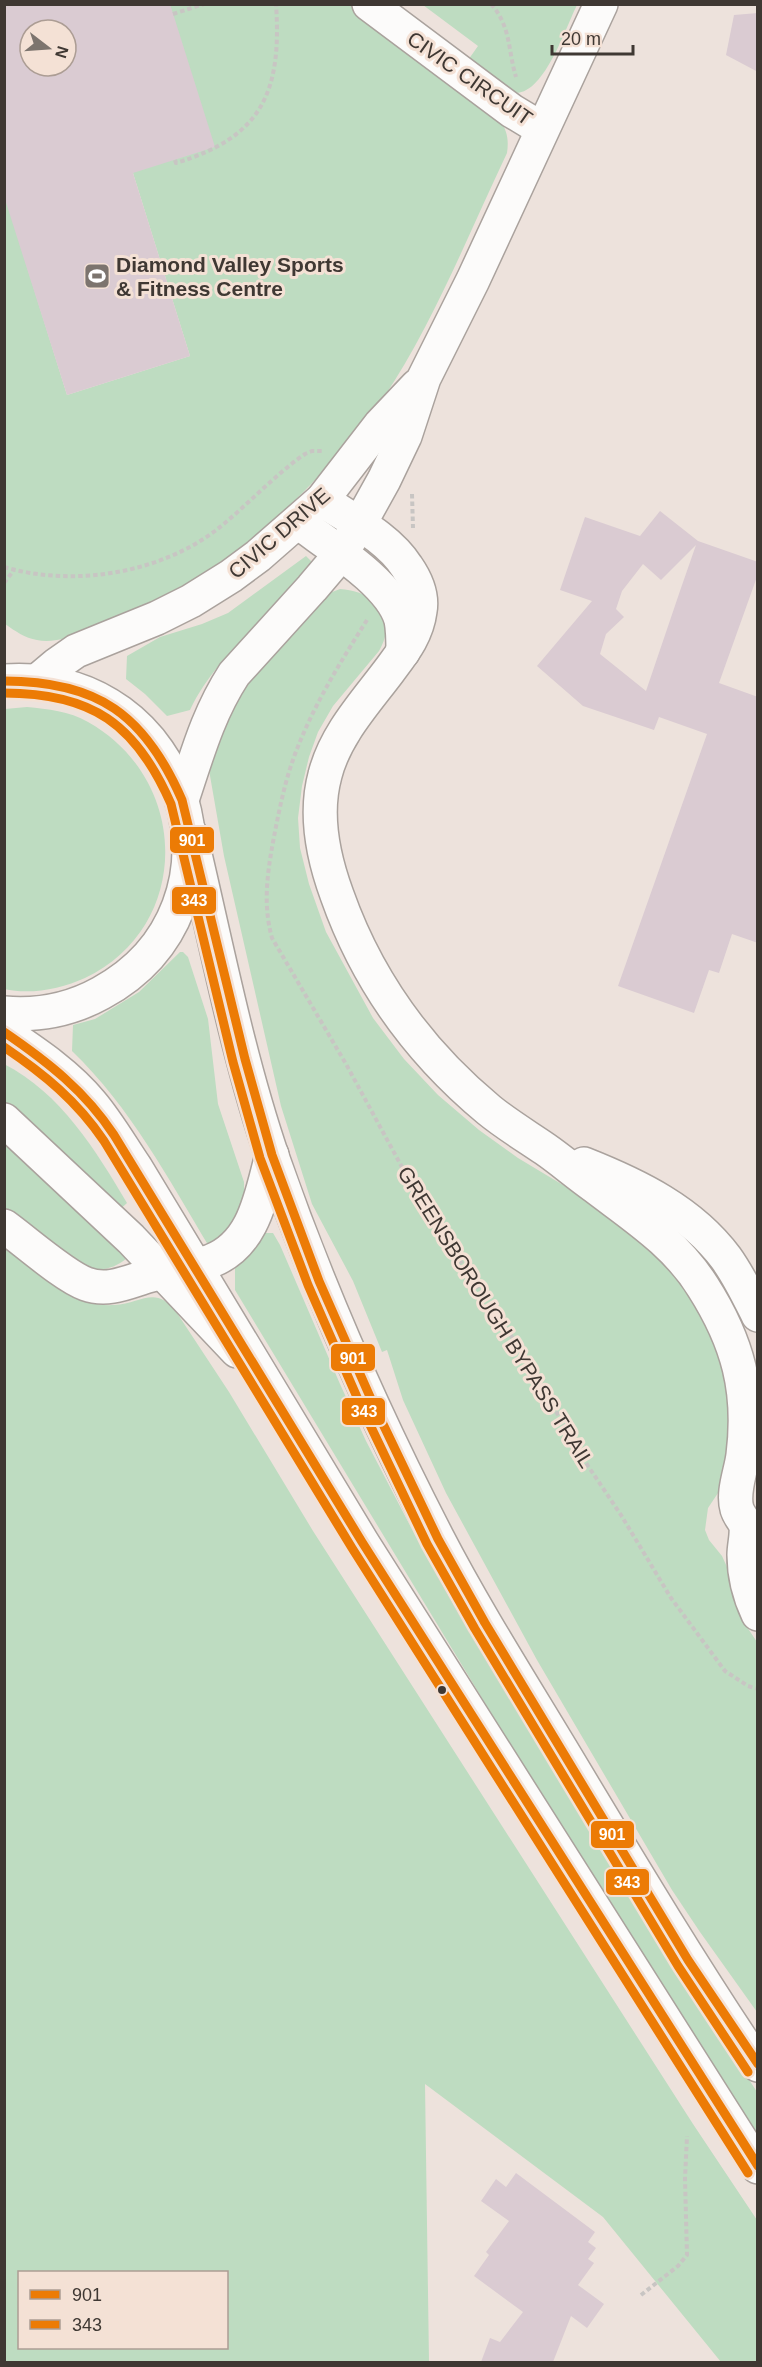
<svg xmlns="http://www.w3.org/2000/svg" width="762" height="2367" font-family="Arial,sans-serif">
  <style>
    .green { fill: #bedcc1; fill-rule: evenodd }
    .building { fill: #dacbd2; fill-rule: evenodd }
    .lines { fill: none; stroke-linecap: round; stroke-linejoin: round }
    .minor-casing { stroke: #aaa29d; stroke-width: 36 }
    .major-casing { stroke: #aaa29d; stroke-width: 36 }
    .highway-casing { stroke: #aaa29d; stroke-width: 36 }
    .path { stroke: #c8c5c3; stroke-width: 4; stroke-dasharray: 4.5 3; stroke-linecap: butt }
    .minor { stroke: #fcfbfa; stroke-width: 33 }
    .major { stroke: #fcfbfa; stroke-width: 33 }
    .highway { stroke: #fcfbfa; stroke-width: 33 }
    .bus-1-casing { stroke: #f4e1d5; stroke-width: 14 }
    .bus-2-casing { stroke: #f4e1d5; stroke-width: 14 }
    .bus-1 { stroke: #ec7b05; stroke-width: 9 }
    .bus-2 { stroke: #ec7b05; stroke-width: 9 }
    .bus-dot { fill: #3f3833; stroke: #f4e1d5; stroke-width: 2 }
    .labels { text-anchor: middle; dominant-baseline: central; stroke-width: 6; stroke-linejoin: round; paint-order: stroke }
    .street-label { font-size: 21px; fill: #3f3833; stroke: #f4e1d5 }
    .poi-label { font-size: 21px; font-weight: bold; fill: #3f3833; stroke: #f4e1d5; text-anchor: start }
    .line-badge { stroke: #f4e1d5; stroke-width: 2 }
    .badge-label { font-size: 16px; text-anchor: middle; font-weight: bold; fill: #fff }
  </style>
  <rect width="100%" height="100%" fill="#ede2dc"/>
  <g class="green">
    <path d="M170 5H351L500 120C507 131 509 139 507 153 469 233 433 324 384 397 375 411 364 423 353 436 306 495 250 547 184 585 168 594 151 602 135 610 112 622 63 646 37 640 25 638 15 631 5 624V196L67 395 190 356 133 173Z"/>
    <path d="M423 5H577C566 26 541 106 508 91 494 85 480 72 466 63L478 46Z"/>
    <path d="M306 556 312 562C298 579 284 596 269 612 240 643 209 670 190 710L167 716 145 694 126 679 127 656 160 637 202 624 228 613Z"/>
    <path d="M340 589C375 591 399 616 379 651L333 706 318 732 309 757 302 786 298 818 300 848 309 884 326 932 373 1018 404 1059 438 1095 479 1130 518 1158 638 1230 700 1302 731 1391 726 1481 708 1508 705 1530 709 1540 722 1556 727 1567 740 1610 747 1627 757 1642V2012L700 1932 672 1890 537 1660 446 1493 403 1400 387 1350 382 1352 353 1281 312 1204 281 1106 224 856 209 770 211 753 217 733 250 678 327 594Z"/>
    <path d="M27 707C48 709 69 711 88 722 190 779 193 926 85 978 61 989 30 995 4 989L5 709Z"/>
    <path d="M180 952H183L188 957 208 1019 218 1104 244 1182V1198L233 1229 210 1248C168 1178 131 1108 72 1051L73 1025 95 1019 139 992Z"/>
    <path d="M4 1064C61 1093 96 1151 127 1203L116 1213 5 1108Z"/>
    <path d="M4 1131 127 1258C110 1272 95 1272 76 1262L5 1209Z"/>
    <polygon points="261,1233 273,1233 280,1245 340,1384 366,1441 415,1535 495,1672 688,1985 757,2092 757,2139 604,1900 235,1290 235,1265"/>
    <path d="M4 1244 73 1297C86 1302 99 1306 114 1305 142 1304 155 1284 177 1313L229 1392 313 1531 693 2124 757 2220V2362H721L603 2217 425 2084 429 2362H5ZM20 2272H226V2348H20Z"/>
  </g>
  <g class="building">
    <path d="M4 4H170L215 147 133 173 190 356 67 395 4 196ZM30 30H66V66H30Z"/>
    <polygon points="758,13 758,72 726,55 734,15"/>
    <path d="M660 511 698 541 758 562V574L719 683 758 697V943L732 934 719 973 709 970 694 1013 618 986 707 734 659 717 654 730 583 706 537 666 592 601 560 590 585 517 640 536ZM696 545 681 588 646 691 600 654 606 634 624 617 616 609 622 591 643 564 661 580Z"/>
    <polygon points="516,2173 595,2232 588,2242 596,2248 588,2259 594,2263 578,2285 604,2304 587,2328 571,2316 553,2362 481,2362 490,2338 500,2342 523,2312 474,2276 489,2255 486,2252 509,2221 481,2201 496,2179 506,2187"/>
  </g>
  <g class="lines">
    <defs>
      <g id="minor">
        <polyline points="369,4 512,111 542,129"/>
        <path d="M322 500C350 519 388 537 407 567 416 580 423 595 420 611 417 635 403 652 389 671 365 703 335 735 325 775 314 815 323 857 337 895 367 980 419 1052 489 1110 506 1124 526 1136 545 1149 561 1160 577 1174 594 1186 633 1216 676 1243 703 1287 738 1342 751 1391 743 1455 741 1472 732 1492 737 1509 739 1516 745 1521 746 1527 747 1536 744 1546 744 1555 744 1575 749 1595 758 1614"/>
        <path d="M298 522C328 545 391 583 401 620 403 630 403 642 403 652"/>
        <polyline points="37,681 56,665 76,651 157,618 191,601 231,576 258,556 322,500 380,425 417,386"/>
        <path d="M182 800C197 755 208 714 234 674L312 588 340 555 359 525 384 480 405 436 424 378 473 280 601 4"/>
        <polyline points="4,1120 131,1239 237,1351"/>
        <path d="M584 1164C637 1185 691 1211 726 1258 739 1276 748 1295 758 1315"/>
        <path d="M4 1226C25 1241 64 1276 86 1284 108 1292 128 1282 148 1276 169 1270 191 1268 211 1261 255 1244 261 1195 272 1155"/>
      </g>
      <g id="major">
        <path d="M190 833C216 942 237 1054 273 1159 318 1288 374 1415 437 1537 479 1618 529 1695 576 1774 635 1872 694 1970 758 2065"/>
        <path d="M4 1032C35 1053 67 1074 91 1103 108 1123 121 1146 136 1168L362 1542 758 2167"/>
      </g>
      <path id="highway" d="M4 681C190 668 259 907 101 993 72 1009 38 1016 4 1013"/>
    </defs>
    <use href="#minor" class="minor-casing"/>
    <use href="#major" class="major-casing"/>
    <use href="#highway" class="highway-casing"/>
    <g class="path">
      <path d="M491 4C511 26 508 51 516 77"/>
      <polyline points="173,14 204,4"/>
      <path d="M175 160 176 163C262 137 282 92 276 4"/>
      <polyline points="412,494 413,528"/>
      <path d="M4 567C73 587 157 574 215 531 246 507 273 476 305 454L312 451H323"/>
      <polyline points="4,583 14,570"/>
      <path d="M367 620C341 661 315 703 297 749 285 779 279 811 273 842 267 875 263 906 272 938L346 1064 403 1169 454 1252 522 1352 584 1460 621 1515 671 1598 725 1671 748 1686 758 1689"/>
      <polyline points="641,2295 678,2266 687,2255 685,2179 687,2136"/>
    </g>
    <use href="#minor" class="minor"/>
    <use href="#major" class="major"/>
    <use href="#highway" class="highway"/>
    <defs>
      <g id="bus-1">
        <path d="M4 681C98 681 145 715 182 800L245 1059 272 1155 319 1281 371 1399 438 1539 485 1623 688 1960 758 2064"/>
        <path d="M4 1032C48 1062 85 1091 114 1135L362 1542 758 2166"/>
      </g>
      <g id="bus-2">
        <path d="M4 693C92 693 136 724 171 804L233 1062 260 1158 308 1285 360 1404 427 1544 475 1629 678 1966 748 2072"/>
        <path d="M4 1047C44 1074 77 1101 104 1141L352 1548 748 2173"/>
      </g>
    </defs>
    <use href="#bus-1" class="bus-1-casing"/>
    <use href="#bus-2" class="bus-2-casing"/>
    <use href="#bus-1" class="bus-1"/>
    <use href="#bus-2" class="bus-2"/>
  </g>
  <defs>
    <symbol id="stadium-square" viewBox="-11 -11 22 22"><rect x="-9" y="-9" width="18" height="18" rx="4" fill="#7c746e" stroke="#f4e1d5"/><path d="M0-5a6.5 5 0 1 0 0 10a6.5 5 0 1 0 0-10ZM-3.5-1.8h7v3.6h-7Z" fill="#fff"/></symbol>
  </defs>
  <g fill-rule="evenodd">
    <use href="#stadium-square" x="82" y="261" width="30" height="30"/>
  </g>
  <circle class="bus-dot" cx="442" cy="1690" r="5"/>
  <g class="labels">
    <g class="street-label">
      <text transform="translate(470 78) rotate(35)">CIVIC CIRCUIT</text>
      <text transform="translate(279 533) rotate(-41)">CIVIC DRIVE</text>
      <text transform="translate(496 1317) rotate(58)">GREENSBOROUGH BYPASS TRAIL</text>
    </g>
    <g class="poi-label">
      <text x="116" y="264">Diamond Valley Sports<tspan x="116" dy="24">&amp; Fitness Centre</tspan></text>
    </g>
  </g>
  <g class="line-badge">
    <rect x="169" y="826" width="46" height="28" rx="6" fill="#ec7b05"/>
    <rect x="171" y="886" width="46" height="29" rx="6" fill="#ec7b05"/>
    <rect x="330" y="1343" width="46" height="29" rx="6" fill="#ec7b05"/>
    <rect x="341" y="1397" width="45" height="29" rx="6" fill="#ec7b05"/>
    <rect x="590" y="1820" width="45" height="29" rx="6" fill="#ec7b05"/>
    <rect x="605" y="1868" width="45" height="28" rx="6" fill="#ec7b05"/>
  </g>
  <g class="badge-label">
    <text x="192" y="846">901</text>
    <text x="194" y="906">343</text>
    <text x="353" y="1364">901</text>
    <text x="364" y="1417">343</text>
    <text x="612" y="1840">901</text>
    <text x="627" y="1888">343</text>
  </g>
  <rect width="762" height="2367" fill="none" stroke="#3f3833" stroke-width="12"/>
  <rect x="18" y="2271" width="210" height="78" fill="#f4e1d5" stroke="#ac9d94" stroke-width="1.5"/>
  <rect x="30" y="2290" width="30" height="9" fill="#ec7b05" stroke="#ac9d94" stroke-width="1.5"/>
  <text x="72" y="2301" font-size="18" fill="#3f3833">901</text>
  <rect x="30" y="2320" width="30" height="9" fill="#ec7b05" stroke="#ac9d94" stroke-width="1.5"/>
  <text x="72" y="2331" font-size="18" fill="#3f3833">343</text>
  <g transform="translate(48 48) rotate(107)"><circle r="28" fill="#f4e1d5" stroke="#ac9d94" stroke-width="1.5"/>
  <path d="M0-4.5L10 22L0 15L-10 22Z" fill="#7c746e"/>
  <text y="-9" font-size="16" font-weight="bold" text-anchor="middle" fill="#3f3833">N</text>
  </g>
  <path d="M552 45v9h81v-9" fill="none" stroke="#3f3833" stroke-width="3"/>
  <text x="561" y="45" font-size="18" fill="#3f3833" stroke="#f4e1d5" stroke-width="4.5" paint-order="stroke">20 m</text>
</svg>
